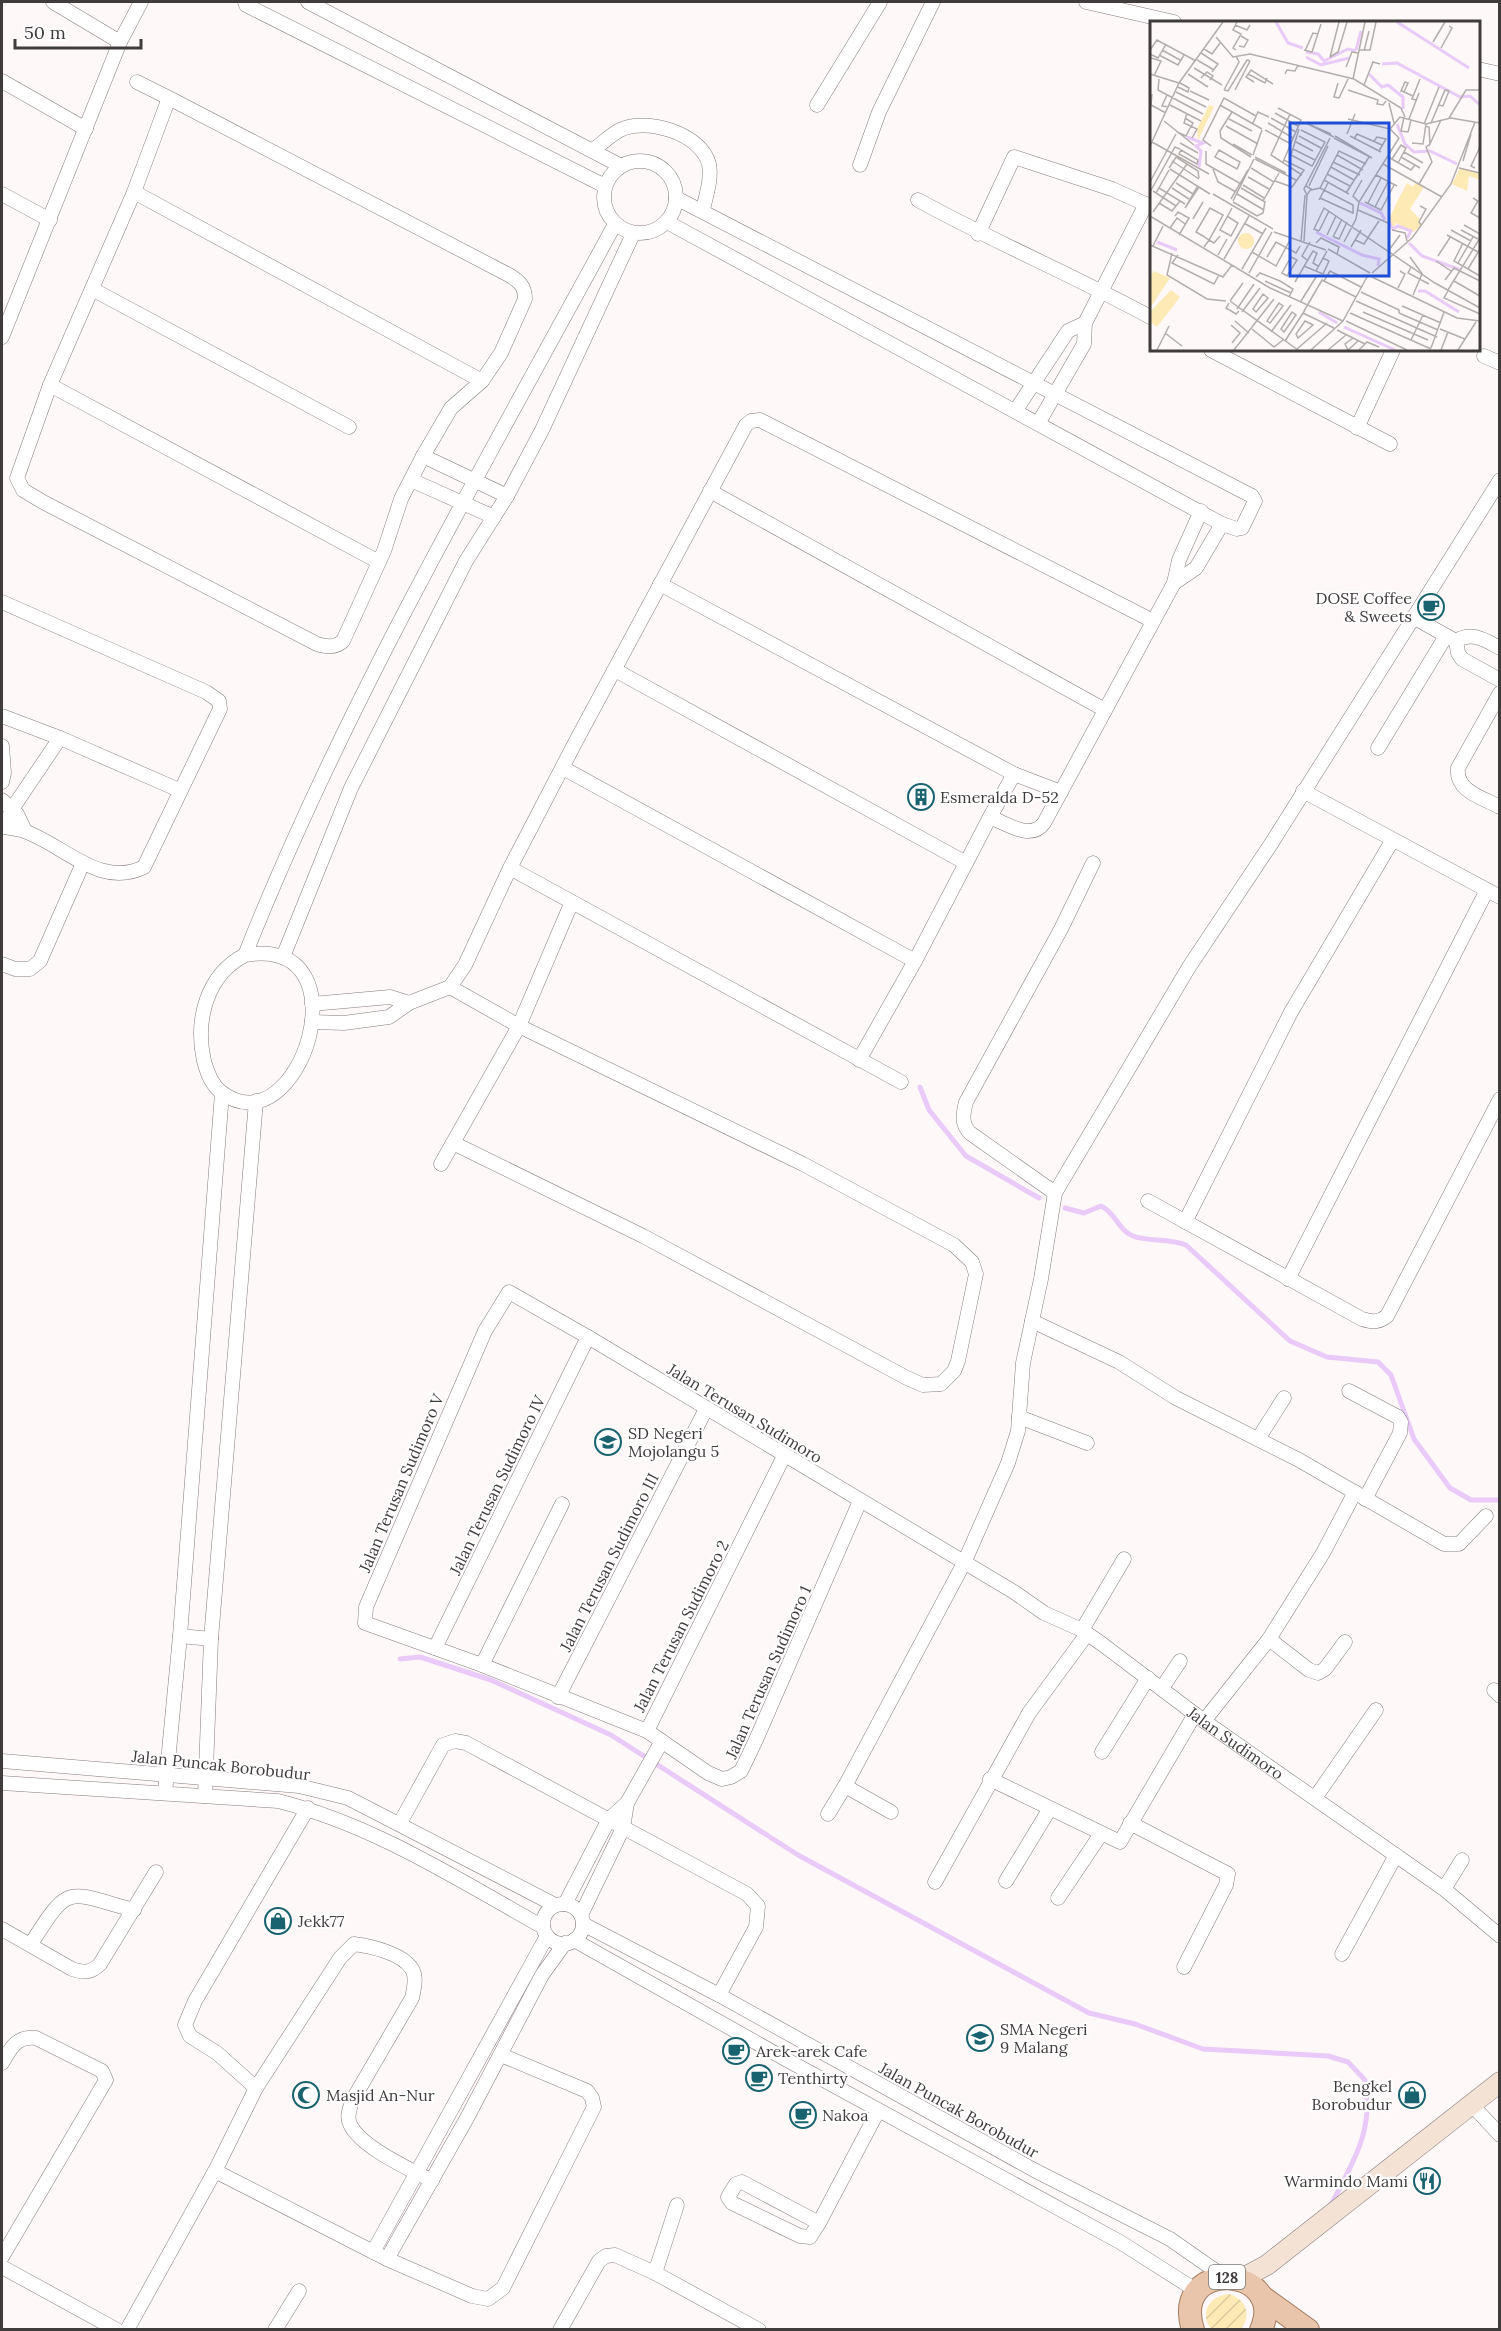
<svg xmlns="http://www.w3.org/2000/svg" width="1501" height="2331" font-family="Lora,serif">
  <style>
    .garden { fill: url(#garden-furrows) }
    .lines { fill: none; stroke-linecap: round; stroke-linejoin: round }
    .stream { stroke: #e9caf8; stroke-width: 5 }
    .street-casing { stroke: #867d7c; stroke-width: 15 }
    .secondary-casing { stroke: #867d7c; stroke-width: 21 }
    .primary-casing { stroke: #a47c60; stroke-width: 24 }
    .street { stroke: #fff; stroke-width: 14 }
    .secondary { stroke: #f4e2d5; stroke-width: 20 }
    .primary { stroke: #e9c5ac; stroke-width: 22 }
    .labels { text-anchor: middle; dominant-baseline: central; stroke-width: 4.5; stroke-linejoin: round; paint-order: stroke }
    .shield { fill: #fff; stroke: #797676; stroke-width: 1.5 }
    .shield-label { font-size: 15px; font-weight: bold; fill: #403c3b }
    .poi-label { font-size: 16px; fill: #403c3b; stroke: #fff; text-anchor: start }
    .street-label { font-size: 16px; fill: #403c3b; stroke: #fff }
    .inset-river { fill: none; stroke: #e9caf8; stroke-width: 3 }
    .inset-road { fill: none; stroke: #b3adac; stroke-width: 1.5 }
    .view { fill: #1d4ed8; fill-opacity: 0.15; stroke: #1d4ed8; stroke-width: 3 }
    .inset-edge { fill: none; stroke: #403c3b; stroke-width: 3 }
  </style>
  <defs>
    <pattern id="garden-furrows" width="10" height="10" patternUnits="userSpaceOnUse" patternTransform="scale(1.5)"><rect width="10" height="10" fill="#feeab5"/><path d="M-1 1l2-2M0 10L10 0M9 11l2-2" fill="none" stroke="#dbca9d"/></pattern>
  </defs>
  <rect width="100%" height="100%" fill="#fff8f8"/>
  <path class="garden" d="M1229 2294C1246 2299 1252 2315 1241 2329H1211C1199 2313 1209 2296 1229 2294Z"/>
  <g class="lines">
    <g class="stream">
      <polyline points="920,1087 929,1110 966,1156 1039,1198"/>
      <path d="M1065 1208 1084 1213 1101 1206C1115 1212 1118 1230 1133 1236 1148 1242 1167 1238 1186 1245L1290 1341 1327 1357 1378 1362 1391 1375 1414 1439 1450 1488 1471 1500H1500"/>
      <path d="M400 1659 420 1657 491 1680 611 1735 798 1855 1089 2013 1135 2024 1203 2049 1328 2056 1348 2062 1365 2080C1374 2131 1354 2160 1332 2203"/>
    </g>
    <defs>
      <g id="street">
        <polyline points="53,2 120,42"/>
        <polyline points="245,2 246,5 605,186"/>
        <polyline points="308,2 621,166"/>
        <polyline points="1086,2 1174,22"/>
        <polyline points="1478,69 1500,74"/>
        <polyline points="2,81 86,129"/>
        <path d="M137 82 169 98 134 192 50 385 17 478 23 490 43 502 317 644C327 647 335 648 343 641L384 551 401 499 423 456 451 408 482 381 501 353 525 299C525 286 519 281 509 275L169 98"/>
        <polyline points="817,105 880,2"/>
        <path d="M593 150C602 144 610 135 620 130 646 117 701 133 709 164 712 179 706 195 703 210"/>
        <circle cx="640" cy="197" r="36"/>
        <polyline points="860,165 879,112 933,2"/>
        <polyline points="134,192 482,381"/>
        <polyline points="2,194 50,220"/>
        <path d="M918 200C994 242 1075 276 1152 318"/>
        <polyline points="667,222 1222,524 1237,529 1242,528 1255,501 1252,496 676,198"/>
        <polyline points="978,234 1014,157 1112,189 1152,207"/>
        <polyline points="92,289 349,427"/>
        <polyline points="2,337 120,42 141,2"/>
        <polyline points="1211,350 1390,444"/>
        <polyline points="1484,356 1500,363"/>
        <polyline points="50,385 379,562"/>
        <polyline points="1016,410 1068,331 1085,323"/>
        <polyline points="1039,422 1084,344 1085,323 1146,204"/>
        <polyline points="1357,428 1393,350"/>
        <polyline points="423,456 507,496"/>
        <polyline points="411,480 494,517"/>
        <polyline points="710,491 1105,710"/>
        <polyline points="1174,583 1196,568 1222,524"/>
        <polyline points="660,584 1014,774 1061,792"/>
        <path d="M2 602 206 692 219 701 220 709 144 867C100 889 64 845 24 831 17 829 9 828 2 826"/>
        <polyline points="1413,617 1454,640"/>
        <polyline points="1456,641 1458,653 1462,659 1500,680"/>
        <path d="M1456 641C1472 631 1485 640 1500 648"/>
        <polyline points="615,670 966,863"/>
        <path d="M1500 693 1458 768C1455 791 1483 798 1500 807"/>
        <polyline points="2,716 60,738 179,790"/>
        <polyline points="2,746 4,773 2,782"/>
        <polyline points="1378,748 1446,636"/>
        <polyline points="563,768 915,961"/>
        <polyline points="1303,791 1500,897"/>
        <polyline points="2,800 17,814 25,831"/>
        <polyline points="990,817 1014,774"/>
        <polyline points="5,827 12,809 60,738"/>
        <polyline points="510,868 901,1082"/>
        <path d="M245 955C369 934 299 1152 221 1092 211 1084 207 1072 204 1061 195 1021 206 975 245 955 346 701 485 464 615 224"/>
        <polyline points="283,957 351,788 466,561 507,496 542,430 633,234"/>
        <polyline points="2,964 15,969 30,969 40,961 83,863"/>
        <polyline points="450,987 519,1026 803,1164 954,1245 972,1262 976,1274 958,1361 954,1371 941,1384 923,1385 907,1378 643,1236 453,1143"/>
        <polyline points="312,1004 390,997 409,1003"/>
        <polyline points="312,1022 344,1023 389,1017 409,1003 450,987 465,965 510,868 576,741 746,425 751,421 760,420 1151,620"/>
        <path d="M859 1060 915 961 990 817C1007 824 1031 841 1044 823L1174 583 1179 560 1201 511"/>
        <polyline points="441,1164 519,1026 571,904"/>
        <path d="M1055 1193 970 1133C961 1124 963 1114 966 1102L1061 929 1093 863"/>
        <path d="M1148 1201 1362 1319C1372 1322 1378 1323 1387 1316L1500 1099"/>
        <polyline points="1185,1222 1291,1012 1392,841"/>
        <polyline points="1288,1279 1487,890"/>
        <polyline points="1032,1321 1119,1362 1176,1398 1299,1460 1444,1544 1459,1544 1486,1516"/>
        <polyline points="1349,1391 1398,1417 1401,1422 1400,1433 1365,1499"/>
        <polyline points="1019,1417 1087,1443"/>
        <polyline points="1258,1439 1284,1398"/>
        <path id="s1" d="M860 1501 755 1742 741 1771 731 1777 722 1779 708 1773 647 1731 482 1665 365 1623 366 1607 485 1331 509 1292 588 1337 1014 1592 1044 1613 1082 1630 1102 1644 1204 1721 1444 1889 1500 1936"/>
        <polyline points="1082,1630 1124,1559"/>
        <polyline points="180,1636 211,1639"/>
        <polyline points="1269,1639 1309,1670 1318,1673 1325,1669 1345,1642"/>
        <polyline points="435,1648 588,1337"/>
        <polyline points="482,1665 562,1504"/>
        <polyline points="1162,1688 1180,1661"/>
        <polyline points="1494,1690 1500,1696"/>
        <polyline points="558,1697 706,1409"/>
        <polyline points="1204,1721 1269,1639 1323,1553 1355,1492"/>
        <polyline points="647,1731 784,1456"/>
        <polyline points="1102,1752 1148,1678"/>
        <polyline points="2,1761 299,1786 348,1798 555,1905"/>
        <polyline points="990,1779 1120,1842 1195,1714"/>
        <path d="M2 1783 278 1801C374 1825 457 1879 543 1927"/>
        <polyline points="845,1786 891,1812"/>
        <polyline points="165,1793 180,1636 222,1093"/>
        <polyline points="205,1796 211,1639 256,1101"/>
        <polyline points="1315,1798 1376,1710"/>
        <polyline points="828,1814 845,1786 964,1563 1008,1463 1018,1431 1023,1363 1041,1279 1055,1193 1189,967 1271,844 1500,480"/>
        <polyline points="400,1823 443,1745 455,1741 466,1743 747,1894 758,1906 756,1927 719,1995"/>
        <polyline points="1130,1823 1228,1874 1226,1885 1184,1967"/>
        <polyline points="1006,1881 1049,1810"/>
        <polyline points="935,1882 1029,1713 1087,1634"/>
        <polyline points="1444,1889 1462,1860"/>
        <polyline points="1058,1898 1101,1834"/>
        <polyline points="565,1904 609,1819 627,1803 662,1741"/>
        <circle cx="563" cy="1924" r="20"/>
        <polyline points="581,1915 623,1828 627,1803"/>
        <polyline points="583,1924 719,1995 1034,2170 1170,2239 1223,2276"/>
        <path d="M2 1929 72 1969C84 1973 91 1973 100 1964L156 1872"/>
        <polyline points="574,1940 787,2060 1120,2242 1197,2291"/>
        <path d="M31 1944C70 1882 66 1892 134 1910"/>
        <polyline points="1342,1954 1396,1855"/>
        <path d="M2 2063C11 2048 16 2036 36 2038L102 2071 106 2080 2 2257"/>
        <polyline points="256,2088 217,2053 190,2036 185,2025 195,2001 308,1808"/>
        <polyline points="1472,2105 1500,2135"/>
        <polyline points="215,2171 387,2259 472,2296 488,2299 503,2288 594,2107 592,2098 587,2091 501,2055"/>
        <polyline points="819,2223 742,2182 736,2184 728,2197 732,2203 800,2236 810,2237 819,2223 878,2111"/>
        <polyline points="373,2252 547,1936"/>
        <polyline points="387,2259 467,2118 542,1975 565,1943"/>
        <polyline points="2,2267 117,2330"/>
        <polyline points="655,2273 677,2205"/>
        <path d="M127 2330 215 2171 256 2088 340 1958 354 1944C370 1946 402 1953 412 1969 417 1977 414 1989 412 1998L352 2101C350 2109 346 2116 350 2124 360 2147 410 2169 432 2181"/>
        <polyline points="275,2330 299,2291"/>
        <polyline points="560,2330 599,2261 606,2256 615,2255 655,2273 759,2330"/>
      </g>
      <polyline id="secondary" points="1241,2279 1267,2265 1500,2082"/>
      <g id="primary">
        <polyline points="1261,2296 1308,2330"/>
        <path d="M1193 2330C1170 2256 1289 2266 1261 2330"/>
      </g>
    </defs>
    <use href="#street" class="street-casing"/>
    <use href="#secondary" class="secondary-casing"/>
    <use href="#primary" class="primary-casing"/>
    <use href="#street" class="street"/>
    <use href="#secondary" class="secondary"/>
    <use href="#primary" class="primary"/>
  </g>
  <defs>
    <symbol id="cafe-ring" viewBox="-11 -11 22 22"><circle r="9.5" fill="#fff" stroke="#196270" stroke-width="1.5"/><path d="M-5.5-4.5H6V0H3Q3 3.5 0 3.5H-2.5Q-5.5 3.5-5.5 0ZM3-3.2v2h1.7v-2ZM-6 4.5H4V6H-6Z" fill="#196270"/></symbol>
    <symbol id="building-ring" viewBox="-11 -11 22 22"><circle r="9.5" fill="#fff" stroke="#196270" stroke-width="1.5"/><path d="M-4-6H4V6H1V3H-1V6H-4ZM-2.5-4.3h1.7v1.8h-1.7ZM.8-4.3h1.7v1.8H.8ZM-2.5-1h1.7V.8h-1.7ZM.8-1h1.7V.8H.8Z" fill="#196270"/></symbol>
    <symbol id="school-ring" viewBox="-11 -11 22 22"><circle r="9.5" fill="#fff" stroke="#196270" stroke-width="1.5"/><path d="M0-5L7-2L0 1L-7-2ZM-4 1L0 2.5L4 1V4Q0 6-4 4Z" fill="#196270"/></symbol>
    <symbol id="shop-ring" viewBox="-11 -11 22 22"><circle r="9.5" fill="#fff" stroke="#196270" stroke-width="1.5"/><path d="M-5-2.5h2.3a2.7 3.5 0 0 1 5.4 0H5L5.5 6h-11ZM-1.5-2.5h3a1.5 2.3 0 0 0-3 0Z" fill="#196270"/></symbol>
    <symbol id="mosque-ring" viewBox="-11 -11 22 22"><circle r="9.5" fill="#fff" stroke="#196270" stroke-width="1.5"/><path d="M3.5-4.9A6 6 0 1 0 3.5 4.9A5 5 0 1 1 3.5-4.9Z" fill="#196270"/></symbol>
    <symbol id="restaurant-ring" viewBox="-11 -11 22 22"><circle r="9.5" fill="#fff" stroke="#196270" stroke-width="1.5"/><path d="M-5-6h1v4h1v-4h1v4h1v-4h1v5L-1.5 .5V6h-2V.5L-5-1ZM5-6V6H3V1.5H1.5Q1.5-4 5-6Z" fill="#196270"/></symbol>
  </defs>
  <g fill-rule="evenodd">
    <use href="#cafe-ring" x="1416" y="592" width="30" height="30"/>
    <use href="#building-ring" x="906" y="782" width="30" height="30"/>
    <use href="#school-ring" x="593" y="1427" width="30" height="30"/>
    <use href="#shop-ring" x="263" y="1906" width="30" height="30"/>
    <use href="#school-ring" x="965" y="2023" width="30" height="30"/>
    <use href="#cafe-ring" x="721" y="2036" width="30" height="30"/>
    <use href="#cafe-ring" x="744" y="2063" width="30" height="30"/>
    <use href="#mosque-ring" x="291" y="2080" width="30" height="30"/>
    <use href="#shop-ring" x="1397" y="2080" width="30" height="30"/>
    <use href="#cafe-ring" x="788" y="2100" width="30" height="30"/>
    <use href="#restaurant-ring" x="1412" y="2166" width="30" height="30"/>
  </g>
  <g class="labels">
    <rect class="shield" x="1209" y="2265" width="36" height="24" rx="4.5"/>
    <g class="shield-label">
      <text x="1227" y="2277">128</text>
    </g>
    <g class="poi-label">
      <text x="1412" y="598" text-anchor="end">DOSE Coffee<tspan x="1412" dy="18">&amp; Sweets</tspan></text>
      <text x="940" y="797">Esmeralda D-52</text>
      <text x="628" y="1433">SD Negeri<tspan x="628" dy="18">Mojolangu 5</tspan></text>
      <text x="298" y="1921">Jekk77</text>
      <text x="1000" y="2029">SMA Negeri<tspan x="1000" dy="18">9 Malang</tspan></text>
      <text x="756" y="2051">Arek-arek Cafe</text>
      <text x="778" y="2078">Tenthirty</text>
      <text x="1392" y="2086" text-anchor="end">Bengkel<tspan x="1392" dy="18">Borobudur</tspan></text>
      <text x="326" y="2095">Masjid An-Nur</text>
      <text x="822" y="2115">Nakoa</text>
      <text x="1408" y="2181" text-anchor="end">Warmindo Mami</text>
    </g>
    <g class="street-label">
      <text transform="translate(745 1413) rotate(31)">Jalan Terusan Sudimoro</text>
      <text transform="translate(401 1483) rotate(-67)">Jalan Terusan Sudimoro V</text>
      <text transform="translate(497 1485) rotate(-64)">Jalan Terusan Sudimoro IV</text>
      <text transform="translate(609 1562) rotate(-63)">Jalan Terusan Sudimoro III</text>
      <text transform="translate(681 1626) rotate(-63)">Jalan Terusan Sudimoro 2</text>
      <text transform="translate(768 1672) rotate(-66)">Jalan Terusan Sudimoro 1</text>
      <text stroke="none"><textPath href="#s1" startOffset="1926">Jalan Sudimoro</textPath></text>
      <text transform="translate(221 1765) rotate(6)">Jalan Puncak Borobudur</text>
      <text transform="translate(959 2110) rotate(29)">Jalan Puncak Borobudur</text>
    </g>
  </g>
  <g transform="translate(1150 21)">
    <rect width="330" height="330" fill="#fff8f8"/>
    <path d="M4 250 20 257 0 287V255ZM21 269 30 276 7 306 0 301V291Z" fill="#feeab5"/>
    <path d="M310 147 330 153V159L319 155 317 170 302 163Z" fill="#feeab5"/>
    <path d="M59 84 64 86 48 119 47 108ZM266 161 274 166 260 188 270 198V206L263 211 246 202 243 207 238 200 248 179 257 162 263 166Z" fill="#feeab5"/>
    <path d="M88 220a8 8 0 1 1 16 0a8 8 0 1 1-16 0Z" fill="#feeab5"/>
    <path class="inset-river" d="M126 1 138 22 153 27M247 1 319 47M206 29 211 10M156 31 168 33 174 40 198 28 206 30M156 36 171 44 199 37M232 43 247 42 310 76 320 75 330 84M219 53 232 66 238 64 253 76V88M247 103 255 123 264 131 280 130 307 143M37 116 53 122 46 125 51 130 49 146M210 182 231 192 235 199M239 201 243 208 248 205 261 210 257 217M166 211 212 234 229 238 228 245M7 221 27 229M259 222 272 235 311 249M268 270H275L309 291M169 291 187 302M194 306 245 329"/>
    <path class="inset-road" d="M85 4 97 9 100 4M66 16 83 36 100 33 204 58 251 87 255 96M283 21 295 1M89 25 94 26 98 19 91 15M291 27 302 7 299 5M54 28 62 33 70 22M0 29 7 19 46 40M12 29 30 39M86 29 83 27 91 13 83 9 87 1M154 29 162 31 171 3M209 29H220L226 1M155 30 163 12 168 13M214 30 219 10M51 32 68 43 62 51M0 33 8 37 16 23M9 34 28 44 34 34M180 36 188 31 197 1M180 36 189 1M1 37 11 40 4 55M47 39 64 49M196 46 202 31 208 32M44 47 72 64M0 53 29 62M38 53 58 66M98 53 115 62 117 57M135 53 137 49 145 50 148 44M51 57 57 51 63 55 60 59M9 58 8 69 53 93M203 58 215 1M104 61 96 56 101 49 123 63M188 62 184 76 189 77M214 64 223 41 230 43M28 66 38 71 39 67 30 62M74 69 78 70 97 39 100 40M74 69 89 41 86 35M85 69 100 40M198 69 228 79 227 83 233 84 236 80M40 70 59 79M26 71 56 86M254 71 258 62 255 61 251 70H252L263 75M2 73 1 84 16 92M17 74 12 85 19 86M189 77 198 58M266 79 262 78 270 58M239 82 244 102M20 84 51 100M70 84 112 108M128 87 151 99 133 141M82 91 70 110 71 117 101 136M37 92 34 102 47 108 42 117M125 92 148 105M140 93 121 134 152 154M254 96 251 110 258 111 261 99M121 97 146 111M299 97 316 69H330M79 98 102 110M259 98 269 72M14 100 44 124M103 102 108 91 119 96M118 102 143 117M281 102 295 69 299 70 293 85 288 84M274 103 289 66M276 103 301 97 330 102M76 105 108 123M275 105 279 106 280 123M149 108 141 134 162 145 175 121 151 109M240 108 250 96 276 103M115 109 141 123M27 111 36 115 39 109 43 102 35 97M197 113 205 93M180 114 184 116 156 102 181 113M149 115 171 127M200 115 231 131M184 117 222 137 185 115M204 118 207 113 232 124M224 120 227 116 236 118 229 130M2 121 59 153M146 121 163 130M30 122 48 132M262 122 273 123 276 103M83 123 102 134M0 125 29 62 73 1M61 125 53 119 74 77 106 95M279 125 291 99M143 128 165 139M31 129 48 139 47 143 29 133ZM69 129 90 141 87 148 65 136ZM56 130V143L91 163M254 131 273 142M103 134 112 109M187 134 213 149M105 136 136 152M251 136 270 147M240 137 261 149 265 144M105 138 146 159M242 138 251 124 256 127 248 142M22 140 49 158M313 140 321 113M183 141 210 154M233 143 292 176M181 146 204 159M19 147 26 136 48 150 49 157M101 147 124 161M309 147 330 152M325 147 321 145 330 126M20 148 60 173M63 148 68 161 86 171M177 153 200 165M226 154 247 165M98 156 119 168M174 159 199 173M125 160 142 166 154 149 134 139M0 161 26 113M26 162 43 173M269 163 282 141 276 126 280 123M93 164 114 177M156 165 161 168 157 174 154 168 180 117M159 165 178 125M47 166 35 187 49 166M9 167 35 183M22 167 39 178M170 167 203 184V192L170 177M161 169 170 167 189 130 216 143M3 170 26 185M0 171 25 126 30 128M6 172 19 149M196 172 219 136M63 173 123 208M87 173 114 189M323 177 328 180 321 192 330 197M81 178 98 149M169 179 178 162M83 180 104 138M113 180 129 152M83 181 107 195 113 192 115 181 91 167M209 181 203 175 212 159M215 181 231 189 244 164M9 182 22 190 30 180M218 182 231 157M270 185 276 188 269 201 271 204M225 186 238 161M208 189 238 202M3 191 37 143M0 195 120 267 193 300M25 195 28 191 39 197 29 214M77 195 88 202 81 215 70 209 82 187M43 198 53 181M94 202 113 213M314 204 330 213M20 207 27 197 35 203M242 209 255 212 257 220M301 209 321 220M311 209 328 218M169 210 164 208 174 187 285 262 330 287M169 210 179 190M124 211 176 229M177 214 186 195M297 214 330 232M219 215 229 200M183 216 192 198M184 216 189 218 197 201M205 219 214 223 219 215M151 220 155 174M154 220 157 174M194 221 206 198 209 181 249 117 240 108 198 98M166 222 171 217 189 226 187 233M313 222 304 240 330 255M0 224 73 256 82 244M3 225 13 205M54 226 59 219 73 194 60 187 46 211 53 215 59 219 64 222 70 215M201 226 211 209M178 228 220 252M239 229 250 214M102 231 126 245 140 219M22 232 17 254 57 278 76 280M28 234 22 242 64 263 69 254M68 234 77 218M288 235 301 215M117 236 126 221 146 232 150 225M141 236 147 239 137 255 132 252ZM260 236 273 254M74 238 99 195M157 239 152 235 160 221M286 240 301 250M308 242 323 216M154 245 173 253 179 240 173 237M261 246 258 252 279 263M92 248 116 207M318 248 330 228M166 250 177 230M99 252 122 211M222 252 262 217 301 163 325 101M106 256 110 252 130 260 143 268 139 276M222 256 307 297 330 300M295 259 304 247 330 260M115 260 141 272M174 260 180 250 211 266M304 260 330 275M145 261 163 230 167 232 163 242 168 245M248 267 255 253 250 250M298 269 330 217M298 270 294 277 330 293M211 271 249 289V292M113 273 118 277 106 291 103 288ZM263 274 272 253M80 280 148 329M80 280 93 262M151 280 166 256M206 280 287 316M79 282 76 287 86 293 89 290M129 282 133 285 120 302 117 300ZM252 285 291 302M87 288 104 263M154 290 172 259 206 276M92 291 110 267M142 291 146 294 134 311 131 308ZM213 291 278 319M153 292 184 307M200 292 281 328M249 292 288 309M85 300 99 312M155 300 163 304 148 317 146 313ZM196 300 257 329M81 304 90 312 82 322M102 308 124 326 133 319M290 308 315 318M187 309 215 323M121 311 141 284M15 312 32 325M203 317 195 323 198 329 208 320M261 319 273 294M135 320 155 289M281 327 294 291M147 328 177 302M7 329 19 305M84 329 124 278M161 329 193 300 218 254M178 329 196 314M209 329 217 321 229 326M291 329 298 311M308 329 326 301"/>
    <path class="view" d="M140 102H239V255H140Z"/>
    <rect width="330" height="330" class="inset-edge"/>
  </g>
  <rect width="1501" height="2331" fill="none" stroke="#403c3b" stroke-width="6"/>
  <path d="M15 39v9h126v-9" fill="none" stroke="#403c3b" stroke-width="3"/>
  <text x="24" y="39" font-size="18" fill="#403c3b" stroke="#ffffff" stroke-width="4.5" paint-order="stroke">50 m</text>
</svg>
